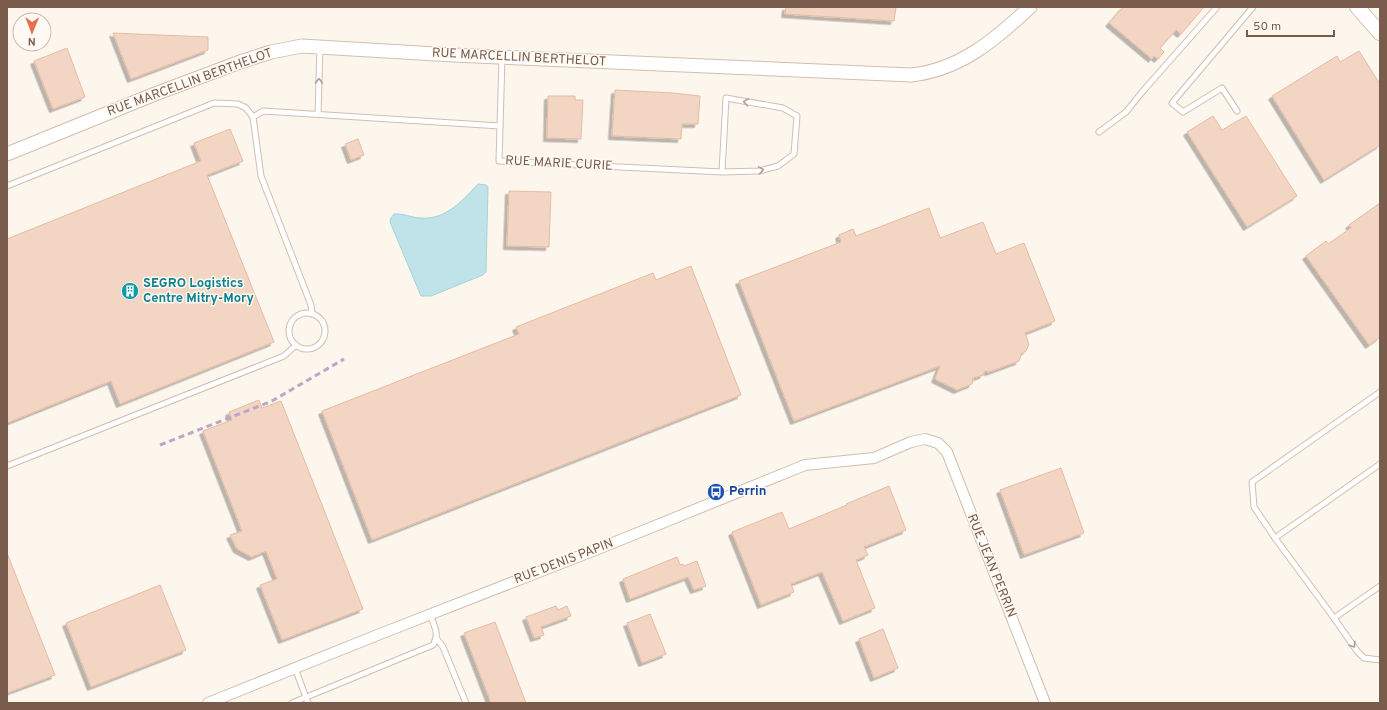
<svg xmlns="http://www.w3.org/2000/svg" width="1387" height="710" font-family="Overpass,sans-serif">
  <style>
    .water { fill: #bfe3e8; stroke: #a5d3da }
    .building { fill: #f3d5c3; stroke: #e6bba3; filter: url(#shadow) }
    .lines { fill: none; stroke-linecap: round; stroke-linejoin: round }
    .service-casing { stroke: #d1beb0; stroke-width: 7 }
    .minor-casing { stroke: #d1beb0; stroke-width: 12 }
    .tertiary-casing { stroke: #d1beb0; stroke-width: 15 }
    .secondary-casing { stroke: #d6c0b0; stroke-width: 16 }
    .service { stroke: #fff; stroke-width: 5 }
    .minor { stroke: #fff; stroke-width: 10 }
    .tertiary { stroke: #fff; stroke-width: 13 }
    .secondary { stroke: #fff; stroke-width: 14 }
    .rail { stroke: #b9a8c9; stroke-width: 3; stroke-dasharray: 6 4; stroke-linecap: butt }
    .oneway { stroke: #af9d94 }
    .labels { text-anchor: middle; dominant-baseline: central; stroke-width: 3; stroke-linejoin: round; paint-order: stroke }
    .street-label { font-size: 13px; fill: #7a5c4d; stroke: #fffaf3 }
    .culture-label { font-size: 13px; font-weight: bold; fill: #0d838f; stroke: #fffaf3; text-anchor: start }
    .transit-label { font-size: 13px; font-weight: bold; fill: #164399; stroke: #fffaf3; text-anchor: start }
  </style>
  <defs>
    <filter id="shadow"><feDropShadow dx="-3.5" dy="3.5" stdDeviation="0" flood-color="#0004"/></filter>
  </defs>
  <rect width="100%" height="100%" fill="#fdf6ec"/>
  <path class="water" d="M478 184 486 185 488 187 486 272 483 275 431 296H421L390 222 391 218 394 214C403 213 412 218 421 218 446 220 463 200 478 184Z"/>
  <g class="building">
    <polygon points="786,7 896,7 894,21 785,14"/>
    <polygon points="1123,7 1204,7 1181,34 1176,30 1160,48 1164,52 1158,59 1154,56 1152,59 1109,23"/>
    <polygon points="113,33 208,37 208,50 131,79"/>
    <polygon points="67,48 85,97 53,109 34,61"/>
    <polygon points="1359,51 1380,84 1380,145 1324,180 1272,96 1337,56 1340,62"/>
    <polygon points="615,90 673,93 700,96 698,124 682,124 681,139 612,136"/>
    <polygon points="548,96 575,96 575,100 583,100 581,139 547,138"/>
    <polygon points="1213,116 1222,130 1246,116 1297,196 1247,227 1187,132"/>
    <polygon points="230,129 243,161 207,175 274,342 120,404 111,381 7,423 7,239 201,161 194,143"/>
    <polygon points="358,139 364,155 351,160 345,144"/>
    <polygon points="509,191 551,192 549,247 507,246"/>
    <polygon points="1380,203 1380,337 1369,345 1306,256 1326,241 1328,244 1351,228 1349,225"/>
    <polygon points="929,208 940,238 983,222 996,254 1024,243 1055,321 1025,333 1029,344 1026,351 1022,353 1019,361 989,372 985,371 983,375 973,378 972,384 957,390 935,379 940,366 794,421 739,281 841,242 839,235 853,229 856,236"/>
    <polygon points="691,266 741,395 372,540 322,411 519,334 516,327 653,273 656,280"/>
    <polygon points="259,400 262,408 281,401 363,609 282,640 260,585 277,579 266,551 252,557 237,549 230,535 242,531 203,431 232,420 229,412"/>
    <polygon points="1061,468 1084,533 1024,555 1000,490"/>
    <polygon points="889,486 906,530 864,547 868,555 856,560 875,608 843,621 822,572 791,584 794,592 761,605 732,532 782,512 789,529 847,505 846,504"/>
    <polygon points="7,553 55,675 7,693"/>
    <polygon points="677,557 680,565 683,564 684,566 697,561 706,586 694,590 688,577 630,599 623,579"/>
    <polygon points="160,585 186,650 91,687 66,623"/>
    <polygon points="556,606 558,610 567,606 571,616 541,627 544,635 534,638 526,617"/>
    <polygon points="650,614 666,654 642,663 627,623"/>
    <polygon points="495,622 526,703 491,703 464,633"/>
    <polygon points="883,629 898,668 874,678 859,639"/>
  </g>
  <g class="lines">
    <defs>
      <g id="service">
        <polyline points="502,58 499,161 722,172 759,171 778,166 794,154 797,116 783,108 726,98 722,172"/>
        <polyline points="1237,111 1222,88 1183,112 1172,103 1253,7"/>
        <polyline points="318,114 320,47"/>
        <polyline points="253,117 263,111 295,113 500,126"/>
        <polyline points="1099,132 1126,112 1143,91 1217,7"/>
        <polyline points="7,186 214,103 238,104 246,108 253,117 261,176 311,305 312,314"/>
        <circle cx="307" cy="331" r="18"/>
        <polyline points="1380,392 1252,482 1254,507 1275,538 1380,464"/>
        <polyline points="7,466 284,356 296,345"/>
        <polyline points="1275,538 1334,618 1357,651 1364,658 1380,660"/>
        <polyline points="1334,618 1380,586"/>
        <polyline points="437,639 443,647 466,703"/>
        <polyline points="295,668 308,703"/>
        <path d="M292 703 433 645C440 634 434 626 430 614"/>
      </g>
      <polyline id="minor" points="208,703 380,634 608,545 805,465 874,458 911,442 925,439 938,443 947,452 1045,703"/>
      <path id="tertiary" d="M7 154 155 94 240 62 271 52 302 46 453 55 911 75C960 70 996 39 1030 7"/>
      <polyline id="secondary" points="1357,7 1380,33"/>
    </defs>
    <use href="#service" class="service-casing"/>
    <use href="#minor" class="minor-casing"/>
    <use href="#tertiary" class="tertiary-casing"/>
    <use href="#secondary" class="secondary-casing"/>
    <use href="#service" class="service"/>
    <use href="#minor" class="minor"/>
    <use href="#tertiary" class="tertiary"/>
    <use href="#secondary" class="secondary"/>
    <polyline class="rail" points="160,445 272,401 344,359"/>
  </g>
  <defs><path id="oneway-chevron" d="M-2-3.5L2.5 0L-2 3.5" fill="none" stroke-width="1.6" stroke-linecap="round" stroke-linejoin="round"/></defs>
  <g class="oneway">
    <use href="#oneway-chevron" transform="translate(319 81) rotate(-88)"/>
    <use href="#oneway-chevron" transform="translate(746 102) rotate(-170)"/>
    <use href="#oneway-chevron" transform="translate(761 170) rotate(-10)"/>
    <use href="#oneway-chevron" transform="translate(1353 645) rotate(56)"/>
  </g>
  <defs>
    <symbol id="building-disc" viewBox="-11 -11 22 22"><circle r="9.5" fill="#0f9aa8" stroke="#fffaf3"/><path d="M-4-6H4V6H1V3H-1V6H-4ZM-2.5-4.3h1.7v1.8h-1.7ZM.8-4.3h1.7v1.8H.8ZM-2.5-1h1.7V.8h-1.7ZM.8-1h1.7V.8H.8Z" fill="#fff"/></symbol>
    <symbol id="bus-disc" viewBox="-11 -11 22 22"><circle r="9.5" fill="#1a4fb4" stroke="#fffaf3"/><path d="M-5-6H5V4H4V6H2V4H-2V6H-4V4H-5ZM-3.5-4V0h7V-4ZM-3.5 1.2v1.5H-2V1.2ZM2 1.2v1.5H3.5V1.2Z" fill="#fff"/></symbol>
  </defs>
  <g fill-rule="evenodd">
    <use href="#building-disc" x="120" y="281" width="20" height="20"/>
    <use href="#bus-disc" x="706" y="482" width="20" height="20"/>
  </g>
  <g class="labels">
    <g class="street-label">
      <text transform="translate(519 58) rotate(3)">RUE MARCELLIN BERTHELOT</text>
      <text transform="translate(190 83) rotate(-20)">RUE MARCELLIN BERTHELOT</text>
      <text transform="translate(559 164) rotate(3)">RUE MARIE CURIE</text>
      <text transform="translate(564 562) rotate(-21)">RUE DENIS PAPIN</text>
      <text transform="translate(991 566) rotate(68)">RUE JEAN PERRIN</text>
    </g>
    <g class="culture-label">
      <text x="143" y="284">SEGRO Logistics<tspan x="143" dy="15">Centre Mitry-Mory</tspan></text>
    </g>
    <g class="transit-label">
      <text x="729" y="492">Perrin</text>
    </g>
  </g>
  <rect width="1387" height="710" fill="none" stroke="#7a5c4d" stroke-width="16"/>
  <g transform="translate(32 32) rotate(181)"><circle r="19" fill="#fffaf3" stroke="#cabbb1"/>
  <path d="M0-3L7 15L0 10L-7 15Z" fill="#e76f51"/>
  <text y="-6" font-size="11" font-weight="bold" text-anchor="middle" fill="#7a5c4d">N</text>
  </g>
  <path d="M1247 30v6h87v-6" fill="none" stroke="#7a5c4d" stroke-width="2"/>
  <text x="1253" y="30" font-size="12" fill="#7a5c4d" stroke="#fffaf3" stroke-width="3" paint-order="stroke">50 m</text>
</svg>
